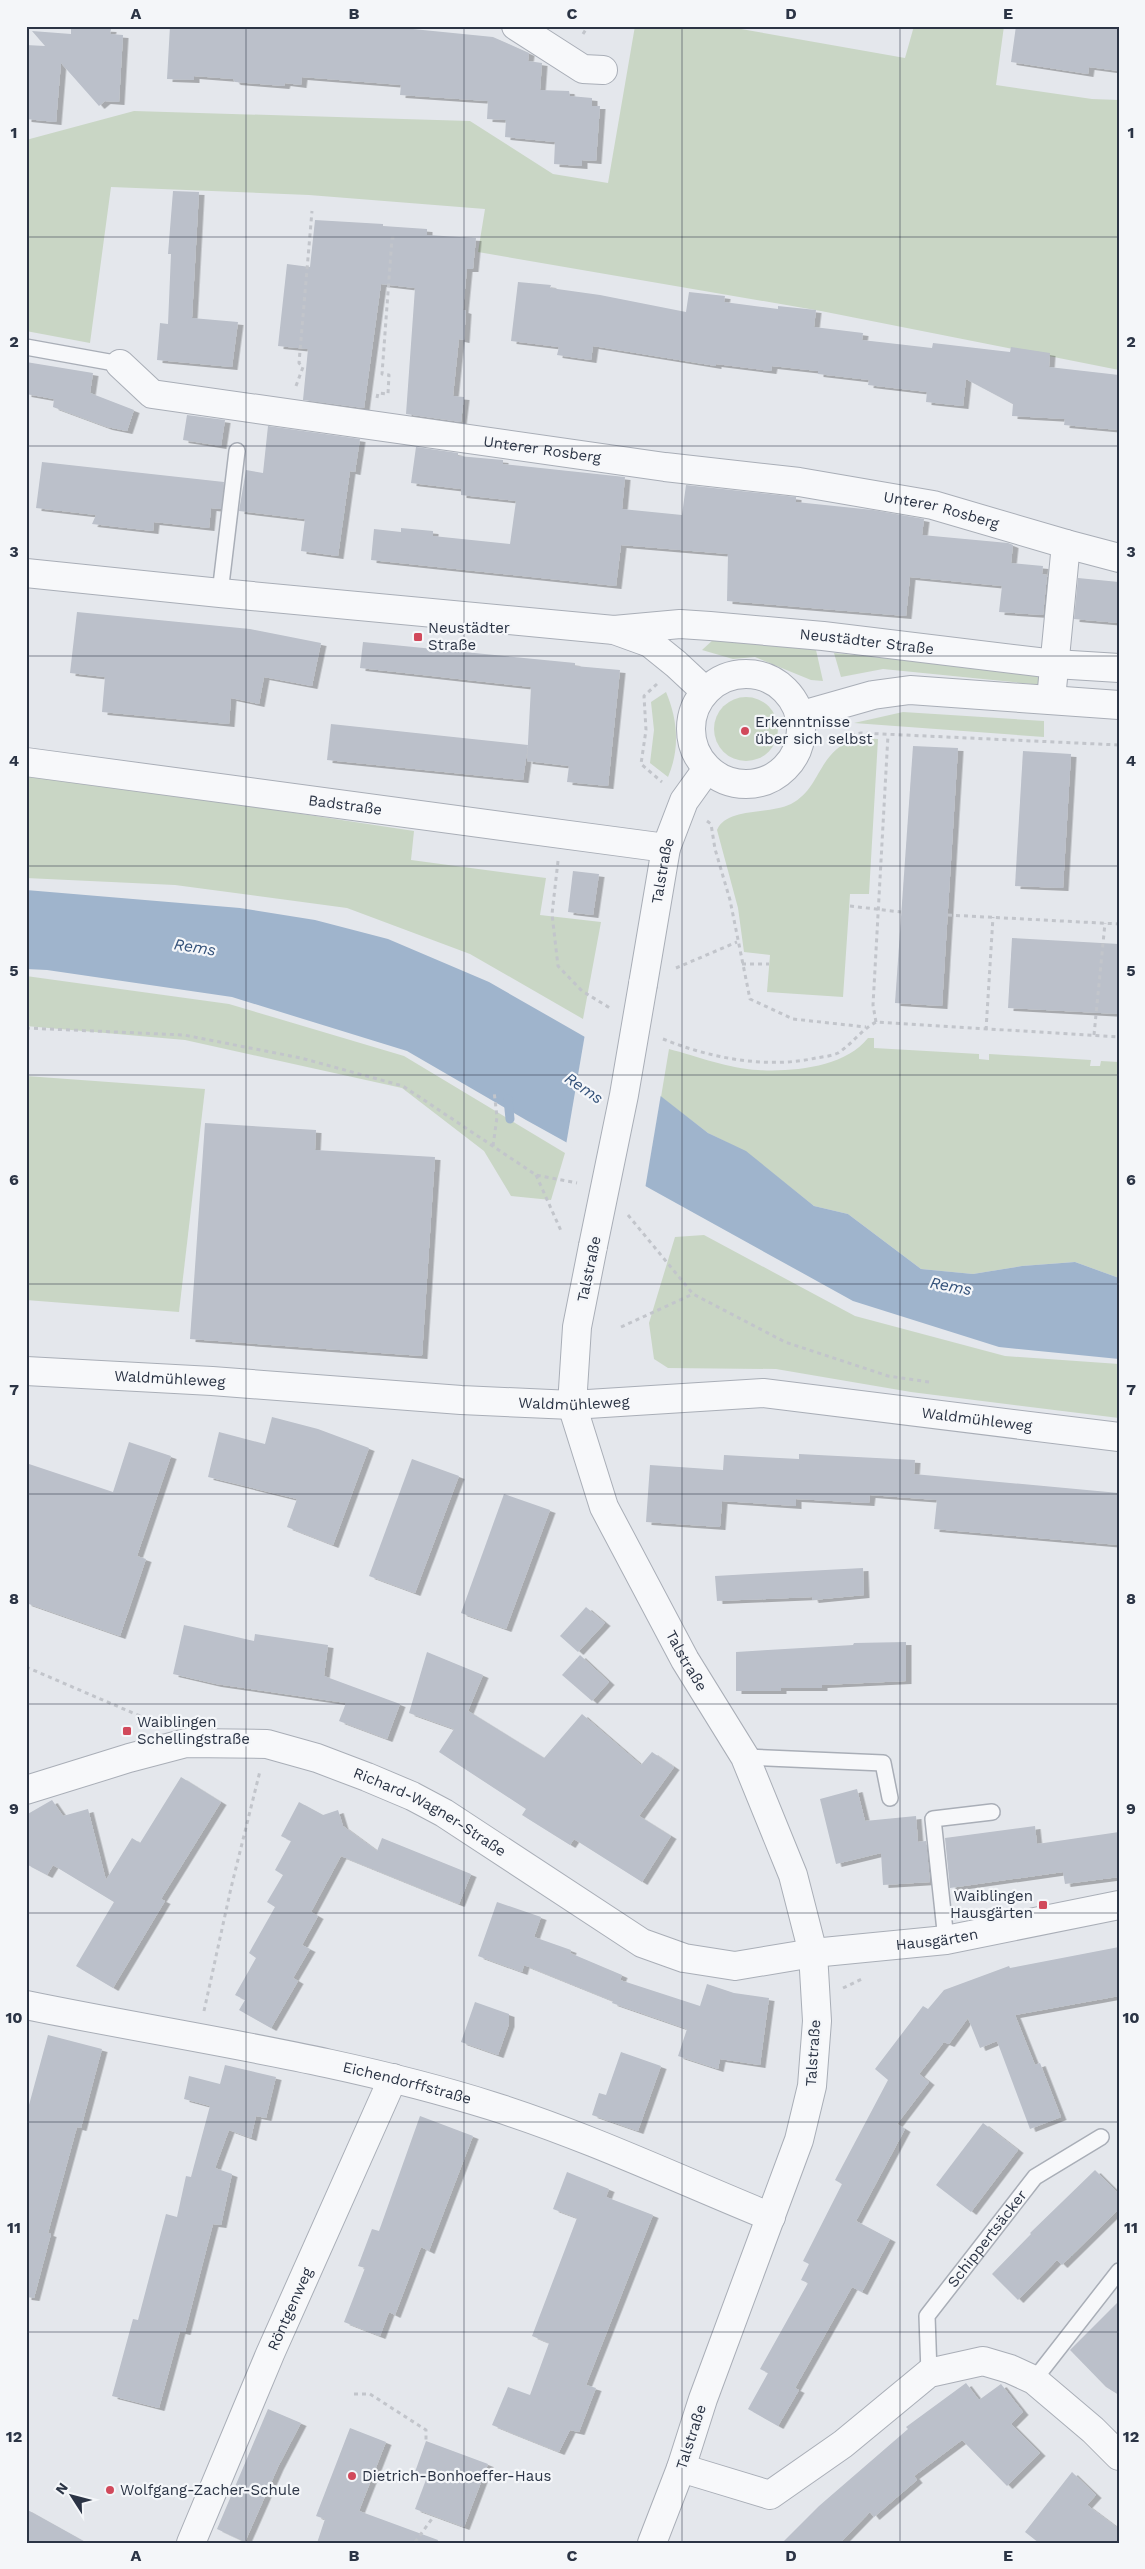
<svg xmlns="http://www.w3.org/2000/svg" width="1145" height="2569" font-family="'Work Sans',sans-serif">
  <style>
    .green { fill: #c9d6c5 }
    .water { fill: #9fb4cc }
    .pier { fill: #e4e7ec }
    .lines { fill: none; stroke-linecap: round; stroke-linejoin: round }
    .stream { stroke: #9fb4cc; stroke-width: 9 }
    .building { fill: #bbc0ca; filter: url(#shadow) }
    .service-casing { stroke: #a9aeb7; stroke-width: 18 }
    .minor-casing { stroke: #a9aeb7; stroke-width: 30 }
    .tertiary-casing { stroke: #a9aeb7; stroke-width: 30 }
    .path { stroke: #c2c5cb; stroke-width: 3; stroke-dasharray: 4 4; stroke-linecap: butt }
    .service { stroke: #f7f8fa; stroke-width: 15 }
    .minor { stroke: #f7f8fa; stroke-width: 28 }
    .tertiary { stroke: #f7f8fa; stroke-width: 28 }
    .tertiary-bridge-casing { stroke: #a9aeb7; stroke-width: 30; stroke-linecap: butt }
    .tertiary-bridge { stroke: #f7f8fa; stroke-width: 28 }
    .grid { fill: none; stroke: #2b3445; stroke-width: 1; stroke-opacity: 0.55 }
    .poi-dot { fill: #d1495b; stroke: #f4f6f9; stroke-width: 2 }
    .labels { text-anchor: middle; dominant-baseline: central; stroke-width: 4.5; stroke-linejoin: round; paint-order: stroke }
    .street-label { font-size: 15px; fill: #2b3445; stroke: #f4f6f9 }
    .poi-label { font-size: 15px; fill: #2b3445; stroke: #f4f6f9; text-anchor: start }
    .water-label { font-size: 16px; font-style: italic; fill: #34527a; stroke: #f4f6f9 }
    .neatline { fill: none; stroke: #2b3445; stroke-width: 2 }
    .grid-label { font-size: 16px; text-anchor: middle; font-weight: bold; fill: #2b3445 }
  </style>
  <defs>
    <filter id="shadow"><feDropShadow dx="5.5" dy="3" stdDeviation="0" flood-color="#0004"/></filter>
  </defs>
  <rect width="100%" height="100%" fill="#e4e7ec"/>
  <g class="green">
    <polygon points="635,26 724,26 905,58 914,26 1004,26 996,85 1092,99 1119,100 1119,370 821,311 478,252 485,209 309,195 111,187 90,343 26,331 26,140 134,111 470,121 553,174 608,183"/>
    <polygon points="714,639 816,650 823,681 811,680 755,657 733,659 702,650"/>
    <polygon points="834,653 1042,674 1042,685 883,669 841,677"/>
    <path d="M666 692C678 720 680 749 668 777L650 763 654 730 651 702Z"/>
    <circle cx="746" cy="729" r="32"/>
    <polygon points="903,712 1044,721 1044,737 854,723"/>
    <path d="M858 738 878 739 869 894H850L843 997 767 992 770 955 744 952 738 908 717 830C727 807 769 815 791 804 823 787 816 751 858 738Z"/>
    <polygon points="26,772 414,831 411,860 546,878 540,915 601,922 583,1019 470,954 347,908 175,885 26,878"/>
    <polygon points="26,976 229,1004 404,1056 565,1153 551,1200 511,1196 484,1151 402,1088 185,1040 26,1026"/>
    <path d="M868 1038H874V1048L979 1054V1059L989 1060V1054L1091 1060 1090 1066H1100L1101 1061 1119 1062V1278L1075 1262 1022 1266 973 1274 921 1269 848 1214 814 1206 746 1152 708 1133 661 1097 669 1049C696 1056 730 1069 758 1070 794 1072 845 1067 868 1038Z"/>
    <polygon points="26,1076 205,1089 179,1312 26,1300"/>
    <polygon points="704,1235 855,1316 1005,1356 1119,1364 1119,1418 911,1392 776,1369 668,1368 654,1359 649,1323 675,1237"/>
  </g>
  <polygon class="water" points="26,890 240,908 315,920 388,939 489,982 585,1037 708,1133 746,1151 814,1206 848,1214 921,1269 973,1274 1022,1266 1075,1262 1119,1278 1119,1359 999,1347 853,1301 526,1120 407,1051 232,997 47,970 26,969"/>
  <polygon class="pier" points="585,1034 661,1094 645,1189 566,1145"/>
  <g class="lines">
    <polyline class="stream" points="508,1099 510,1119"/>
  </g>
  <g class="building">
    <polygon points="170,26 383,26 493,37 529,53 528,61 542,63 540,90 569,91 570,96 592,98 592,106 600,106 596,161 582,160 582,166 554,164 555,142 505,137 506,120 487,119 488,101 400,95 401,85 302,77 301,85 285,83 284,86 235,82 233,79 194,76 194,80 167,79"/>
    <polygon points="1016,26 1119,26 1119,71 1089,67 1088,74 1011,62"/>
    <polygon points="71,27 111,29 110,34 123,35 119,102 105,101 99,106 61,63 56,122 26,119 26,45 45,46 32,31 71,34"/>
    <polygon points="173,191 199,192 192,318 238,322 232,367 157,360 160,323 168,324 171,254 168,254"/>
    <polygon points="315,220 383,224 383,226 427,229 427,235 476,238 473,269 467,269 463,310 466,311 464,340 459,339 453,396 464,397 461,422 406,414 415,288 381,284 364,408 303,400 308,349 278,346 287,264 310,267"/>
    <polygon points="518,282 551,285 550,288 600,295 686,312 689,292 725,296 724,302 778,309 778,306 816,310 814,327 863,333 862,340 932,348 933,343 1010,352 1011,347 1050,353 1049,367 1119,375 1119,430 1064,425 1065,419 1012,416 1013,404 966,379 963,406 926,402 927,392 868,385 869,380 818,374 818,371 772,366 771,371 716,364 716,366 593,346 591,360 557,355 559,347 511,341"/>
    <polygon points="26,362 93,373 90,393 134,410 127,431 107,427 53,407 54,399 26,394"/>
    <polygon points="187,415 225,420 221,446 183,440"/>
    <polygon points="268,426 360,439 355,472 350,471 338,556 301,551 305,519 239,511 246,470 263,473"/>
    <polygon points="416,447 458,453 458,456 503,460 503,464 625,477 622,509 682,515 686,485 796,497 796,502 873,510 924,519 922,535 1008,543 1013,545 1011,563 1043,566 1042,574 1047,575 1043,615 999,612 1002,586 910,577 906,616 727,601 728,554 621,545 616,586 371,560 374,529 401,532 401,528 433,531 433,536 510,544 516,501 461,495 461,489 411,483"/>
    <polygon points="42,462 224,482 221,509 211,508 209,528 154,522 153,531 92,524 96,515 36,508"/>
    <polygon points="1078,578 1119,582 1119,623 1074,619"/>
    <polygon points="77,612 250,629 321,643 312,686 264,677 259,704 231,698 229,724 102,712 105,677 70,673"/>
    <polygon points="363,642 575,663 575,666 620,670 608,786 567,782 569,766 527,761 531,687 360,668"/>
    <polygon points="331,724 528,745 523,780 327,760"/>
    <polygon points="913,746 958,748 942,1006 895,1003"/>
    <polygon points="1023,751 1071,754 1063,888 1015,886"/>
    <polygon points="573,871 599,874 593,915 568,912"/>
    <polygon points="1012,938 1119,944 1119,1014 1008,1008"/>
    <polygon points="205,1123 316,1130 315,1150 435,1157 422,1356 190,1339"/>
    <polygon points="272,1417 318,1429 369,1448 333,1545 287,1527 297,1499 208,1477 219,1432 265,1444"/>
    <polygon points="129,1442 171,1456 137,1556 146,1559 120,1636 26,1603 26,1463 113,1492"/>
    <polygon points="799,1454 915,1460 914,1474 1119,1493 1119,1545 934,1529 937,1500 870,1495 869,1503 796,1499 796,1506 722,1501 720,1527 646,1522 650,1465 723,1470 724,1455 799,1459"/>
    <polygon points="412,1459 459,1476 415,1593 369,1576"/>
    <polygon points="504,1494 550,1510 506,1629 461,1613"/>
    <polygon points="863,1568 864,1595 813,1600 812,1597 717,1601 715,1576"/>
    <polygon points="586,1607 605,1623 578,1652 560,1636"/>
    <polygon points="184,1625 254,1641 255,1634 328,1645 324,1676 400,1704 387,1739 339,1721 346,1703 216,1684 173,1674"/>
    <polygon points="906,1642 906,1681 822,1685 822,1688 781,1688 781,1691 736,1691 736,1652 853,1645 854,1643"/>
    <polygon points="427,1652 483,1675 468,1711 544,1758 582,1714 641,1765 652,1752 674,1767 639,1816 671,1836 642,1882 574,1839 570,1845 522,1815 526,1809 439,1752 454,1729 409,1713"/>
    <polygon points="580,1655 609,1682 592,1701 562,1675"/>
    <polygon points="181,1777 221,1802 161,1899 165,1901 113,1988 76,1966 114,1902 53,1865 47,1875 26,1864 26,1815 52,1800 63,1816 88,1809 106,1880 132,1838 140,1843"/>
    <polygon points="857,1789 865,1821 916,1816 918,1842 926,1841 930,1882 883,1885 881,1853 836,1864 820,1799"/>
    <polygon points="299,1802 323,1815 338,1810 343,1826 377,1851 382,1838 471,1874 459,1904 341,1856 311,1912 318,1916 302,1945 310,1949 293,1978 298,1981 271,2028 239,2010 245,2000 235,1995 256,1958 249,1953 275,1907 267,1902 283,1875 275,1870 291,1841 281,1836"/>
    <polygon points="1035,1826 1037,1844 1119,1832 1119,1877 1065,1884 1063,1872 950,1888 945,1838"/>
    <polygon points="497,1902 541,1917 534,1937 571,1950 570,1953 622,1975 620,1980 700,2006 707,1984 734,1993 769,1998 760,2065 720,2059 718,2069 678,2056 687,2029 612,2003 613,2001 524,1965 522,1972 478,1956"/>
    <polygon points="1119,1947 1119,1996 1015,2015 1035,2065 1040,2063 1061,2117 1030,2129 997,2041 980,2048 968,2018 949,2044 944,2042 919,2074 929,2082 897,2124 905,2129 856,2221 890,2239 862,2292 852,2287 795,2388 799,2390 778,2426 748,2409 768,2373 760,2369 808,2283 801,2280 809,2264 803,2261 842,2184 835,2180 888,2080 875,2069 923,2006 928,2009 944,1990 1009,1966 1010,1968"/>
    <polygon points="475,2002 509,2014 509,2024 498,2055 461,2042"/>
    <polygon points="48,2035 102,2049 81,2128 77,2127 48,2233 51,2234 34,2298 26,2297 26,2116"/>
    <polygon points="621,2052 661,2066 638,2131 592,2115 599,2093 606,2095"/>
    <polygon points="225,2065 276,2077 266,2118 256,2116 251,2138 229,2130 215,2168 232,2174 221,2225 213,2224 185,2332 180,2331 159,2408 112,2396 133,2319 138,2320 166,2214 177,2217 186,2176 191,2177 210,2106 184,2099 189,2076 220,2084"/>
    <polygon points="420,2116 473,2136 429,2251 421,2247 395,2315 389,2312 380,2336 344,2322 365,2268 358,2266 372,2229 379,2231"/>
    <polygon points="983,2123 1018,2150 971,2212 936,2185"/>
    <polygon points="1095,2170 1119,2194 1119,2209 1062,2265 1057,2260 1018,2300 992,2274 1031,2234 1030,2233"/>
    <polygon points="567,2172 609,2189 606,2197 653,2215 586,2385 596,2388 579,2432 570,2430 559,2452 492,2425 508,2387 530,2395 549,2343 532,2336 577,2218 553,2209"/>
    <polygon points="1119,2301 1119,2395 1106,2387 1070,2350"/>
    <polygon points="966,2383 979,2400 1001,2384 1023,2412 1011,2424 1040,2453 1007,2486 962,2440 914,2476 917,2480 874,2517 870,2512 840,2543 782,2543 819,2506 908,2429 906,2427"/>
    <polygon points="268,2409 301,2423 278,2467 245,2542 217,2529"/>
    <polygon points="350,2428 386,2442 359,2511 438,2540 437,2543 317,2543 325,2519 316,2516"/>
    <polygon points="426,2441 488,2464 464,2527 415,2509 427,2477 415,2472"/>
    <polygon points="1072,2472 1096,2495 1087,2505 1119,2529 1119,2543 1039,2543 1025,2532"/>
    <polygon points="26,2509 87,2543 26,2543"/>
  </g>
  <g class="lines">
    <defs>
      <g id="service">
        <polyline points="26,347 120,364"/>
        <polyline points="220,593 237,451"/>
        <polyline points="745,1757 883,1763 890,1798"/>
        <polyline points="946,1940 933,1819 992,1812"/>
        <path id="s1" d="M929 2373 927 2316 1035 2177 1101 2137"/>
        <polyline points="1034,2380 1119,2271"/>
      </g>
      <g id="minor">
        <polyline points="516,26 583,69 603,70"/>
        <path id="s2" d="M120 364 152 394 665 467 799 482 933 505 1066 544 1051 699"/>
        <polyline points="1066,544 1119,558"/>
        <path id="s3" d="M614 630 680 624 710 626 823 636 1055 664 1119 668"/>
        <path id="s4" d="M26 762 666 848"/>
        <path id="s5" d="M26 1371 212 1381 461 1400 572 1405 763 1393 1119 1437"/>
        <path id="s6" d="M26 1790 129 1758 186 1743 267 1744 317 1758 367 1777 412 1796 444 1813 642 1943 684 1958 735 1966 813 1953 946 1940 1119 1905"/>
        <path id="s7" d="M26 2005C181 2037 340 2058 492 2106 587 2136 678 2179 771 2217"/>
        <polyline points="681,2468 770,2495 843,2444 929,2373 983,2361 1010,2369 1034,2380 1093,2430 1119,2456"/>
        <path id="s8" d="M191 2543 270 2354 393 2078"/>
      </g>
      <g id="tertiary">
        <polyline points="26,573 220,593 614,630 650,643 676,664 705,691"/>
        <circle cx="746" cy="729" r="55"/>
        <polyline points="799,716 873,695 910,690 1119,705"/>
        <path id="s9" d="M643 984 666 848 684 801 707 769"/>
        <path id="s10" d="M593 1246 577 1327 572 1405 604 1507 685 1660 745 1757 793 1875 813 1953 817 2021 812 2086 799 2140 703 2399 681 2468 652 2543"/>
      </g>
    </defs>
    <use href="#service" class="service-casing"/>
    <use href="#minor" class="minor-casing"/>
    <use href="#tertiary" class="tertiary-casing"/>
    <g class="path">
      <polyline points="583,34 588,26"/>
      <polyline points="296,386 303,367 299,363 312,211"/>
      <polyline points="377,398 378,393 388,394 389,375 382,374 392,238 397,238"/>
      <polyline points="657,684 644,696 646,730 641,764 662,782"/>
      <polyline points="846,732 847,736 861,733 1119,745"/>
      <polyline points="707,821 711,824 715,849 730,900 750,999 793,1019 866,1027"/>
      <polyline points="558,861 552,914 558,966 582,991 610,1008"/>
      <polyline points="850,906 901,912"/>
      <polyline points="948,915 1119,924"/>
      <polyline points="742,964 769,964"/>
      <polyline points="676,968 737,942"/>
      <polyline points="876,1022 873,1005 888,735"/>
      <polyline points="26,1028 184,1035 301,1058 403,1086 536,1175 577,1183"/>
      <polyline points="986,1030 993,917"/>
      <polyline points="1094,1035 1105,923"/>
      <path d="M663 1039C710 1058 766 1069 816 1058 822 1057 832 1056 838 1053 852 1044 861 1030 876 1022L1119 1037"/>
      <polyline points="493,1146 497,1117 494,1091"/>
      <polyline points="536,1175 562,1233"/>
      <polyline points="628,1215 693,1294 785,1342 888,1376 929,1382"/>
      <polyline points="621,1327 693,1294"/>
      <polyline points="26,1667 154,1722"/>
      <polyline points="843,1988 864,1978"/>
      <polyline points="204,2011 231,1888 260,1771"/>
      <polyline points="354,2394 370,2394 426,2430 426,2441"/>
      <polyline points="415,2542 434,2516"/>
    </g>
    <use href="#service" class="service"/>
    <use href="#minor" class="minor"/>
    <use href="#tertiary" class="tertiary"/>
    <defs>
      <polyline id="tertiary-bridge" points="593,1246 624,1095 643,984"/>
    </defs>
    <use href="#tertiary-bridge" class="tertiary-bridge-casing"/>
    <use href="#tertiary-bridge" class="tertiary-bridge"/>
  </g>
  <path class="grid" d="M246 26V2543M464 26V2543M682 26V2543M900 26V2543M26 237H1119M26 446H1119M26 656H1119M26 866H1119M26 1075H1119M26 1284H1119M26 1494H1119M26 1704H1119M26 1913H1119M26 2122H1119M26 2332H1119"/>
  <g class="poi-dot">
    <rect x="413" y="632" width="10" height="10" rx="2.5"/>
    <circle cx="745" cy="731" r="5"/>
    <rect x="122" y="1726" width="10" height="10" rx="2.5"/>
    <rect x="1038" y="1900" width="10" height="10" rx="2.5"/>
    <circle cx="352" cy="2476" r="5"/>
    <circle cx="110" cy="2490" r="5"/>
  </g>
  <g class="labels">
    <g class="street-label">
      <text stroke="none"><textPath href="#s2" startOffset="438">Unterer Rosberg</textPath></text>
      <text stroke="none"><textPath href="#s2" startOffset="842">Unterer Rosberg</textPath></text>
      <text stroke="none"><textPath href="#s3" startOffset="254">Neustädter Straße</textPath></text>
      <text stroke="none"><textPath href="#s4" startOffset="322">Badstraße</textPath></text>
      <text stroke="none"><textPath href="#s9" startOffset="115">Talstraße</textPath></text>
      <text transform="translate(589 1269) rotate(-78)">Talstraße</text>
      <text stroke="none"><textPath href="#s5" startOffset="144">Waldmühleweg</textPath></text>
      <text stroke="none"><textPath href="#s5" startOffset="549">Waldmühleweg</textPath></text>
      <text stroke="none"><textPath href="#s5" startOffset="954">Waldmühleweg</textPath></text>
      <text stroke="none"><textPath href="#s10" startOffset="442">Talstraße</textPath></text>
      <text stroke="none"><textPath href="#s6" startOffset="425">Richard-Wagner-Straße</textPath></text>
      <text stroke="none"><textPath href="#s6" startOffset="975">Hausgärten</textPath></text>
      <text transform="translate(813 2053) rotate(-86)">Talstraße</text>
      <text stroke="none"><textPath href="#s7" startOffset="389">Eichendorffstraße</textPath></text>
      <text stroke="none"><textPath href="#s1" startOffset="155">Schippertsäcker</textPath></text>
      <text stroke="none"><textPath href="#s8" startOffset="254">Röntgenweg</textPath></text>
      <text transform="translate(691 2437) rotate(-72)">Talstraße</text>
    </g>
    <g class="poi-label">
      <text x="428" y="628">Neustädter<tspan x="428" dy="17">Straße</tspan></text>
      <text x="755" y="722">Erkenntnisse<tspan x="755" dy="17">über sich selbst</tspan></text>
      <text x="137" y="1722">Waiblingen<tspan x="137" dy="17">Schellingstraße</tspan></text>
      <text x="1033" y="1896" text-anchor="end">Waiblingen<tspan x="1033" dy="17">Hausgärten</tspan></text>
      <text x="362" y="2476">Dietrich-Bonhoeffer-Haus</text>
      <text x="120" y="2490">Wolfgang-Zacher-Schule</text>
    </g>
    <g class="water-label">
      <text transform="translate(195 947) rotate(9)">Rems</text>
      <text transform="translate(584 1088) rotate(34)">Rems</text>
      <text transform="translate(951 1286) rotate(11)">Rems</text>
    </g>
  </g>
  <rect width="1145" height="2569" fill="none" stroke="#f4f6f9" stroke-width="55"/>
  <g transform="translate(72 2496) rotate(306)" stroke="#f4f6f9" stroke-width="4" paint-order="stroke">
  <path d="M0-4L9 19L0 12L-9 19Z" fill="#2b3445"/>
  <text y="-8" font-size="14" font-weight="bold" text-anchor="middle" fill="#2b3445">N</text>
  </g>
  <rect x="28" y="28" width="1090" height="2514" class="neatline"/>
  <g class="grid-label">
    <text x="136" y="19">A</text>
    <text x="354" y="19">B</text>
    <text x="572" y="19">C</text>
    <text x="791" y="19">D</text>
    <text x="1008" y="19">E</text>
    <text x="14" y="138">1</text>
    <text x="1131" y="138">1</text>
    <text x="14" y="347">2</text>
    <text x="1131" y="347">2</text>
    <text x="14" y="557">3</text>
    <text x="1131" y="557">3</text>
    <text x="14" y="766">4</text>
    <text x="1131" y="766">4</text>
    <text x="14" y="976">5</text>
    <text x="1131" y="976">5</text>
    <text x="14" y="1185">6</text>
    <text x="1131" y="1185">6</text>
    <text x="14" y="1395">7</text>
    <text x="1131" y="1395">7</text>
    <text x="14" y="1604">8</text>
    <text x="1131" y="1604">8</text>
    <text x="14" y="1814">9</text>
    <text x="1131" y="1814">9</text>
    <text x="14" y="2023">10</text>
    <text x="1131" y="2023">10</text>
    <text x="14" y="2233">11</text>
    <text x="1131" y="2233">11</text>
    <text x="14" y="2442">12</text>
    <text x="1131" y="2442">12</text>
    <text x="136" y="2561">A</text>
    <text x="354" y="2561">B</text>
    <text x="572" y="2561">C</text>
    <text x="791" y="2561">D</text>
    <text x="1008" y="2561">E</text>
  </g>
</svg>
